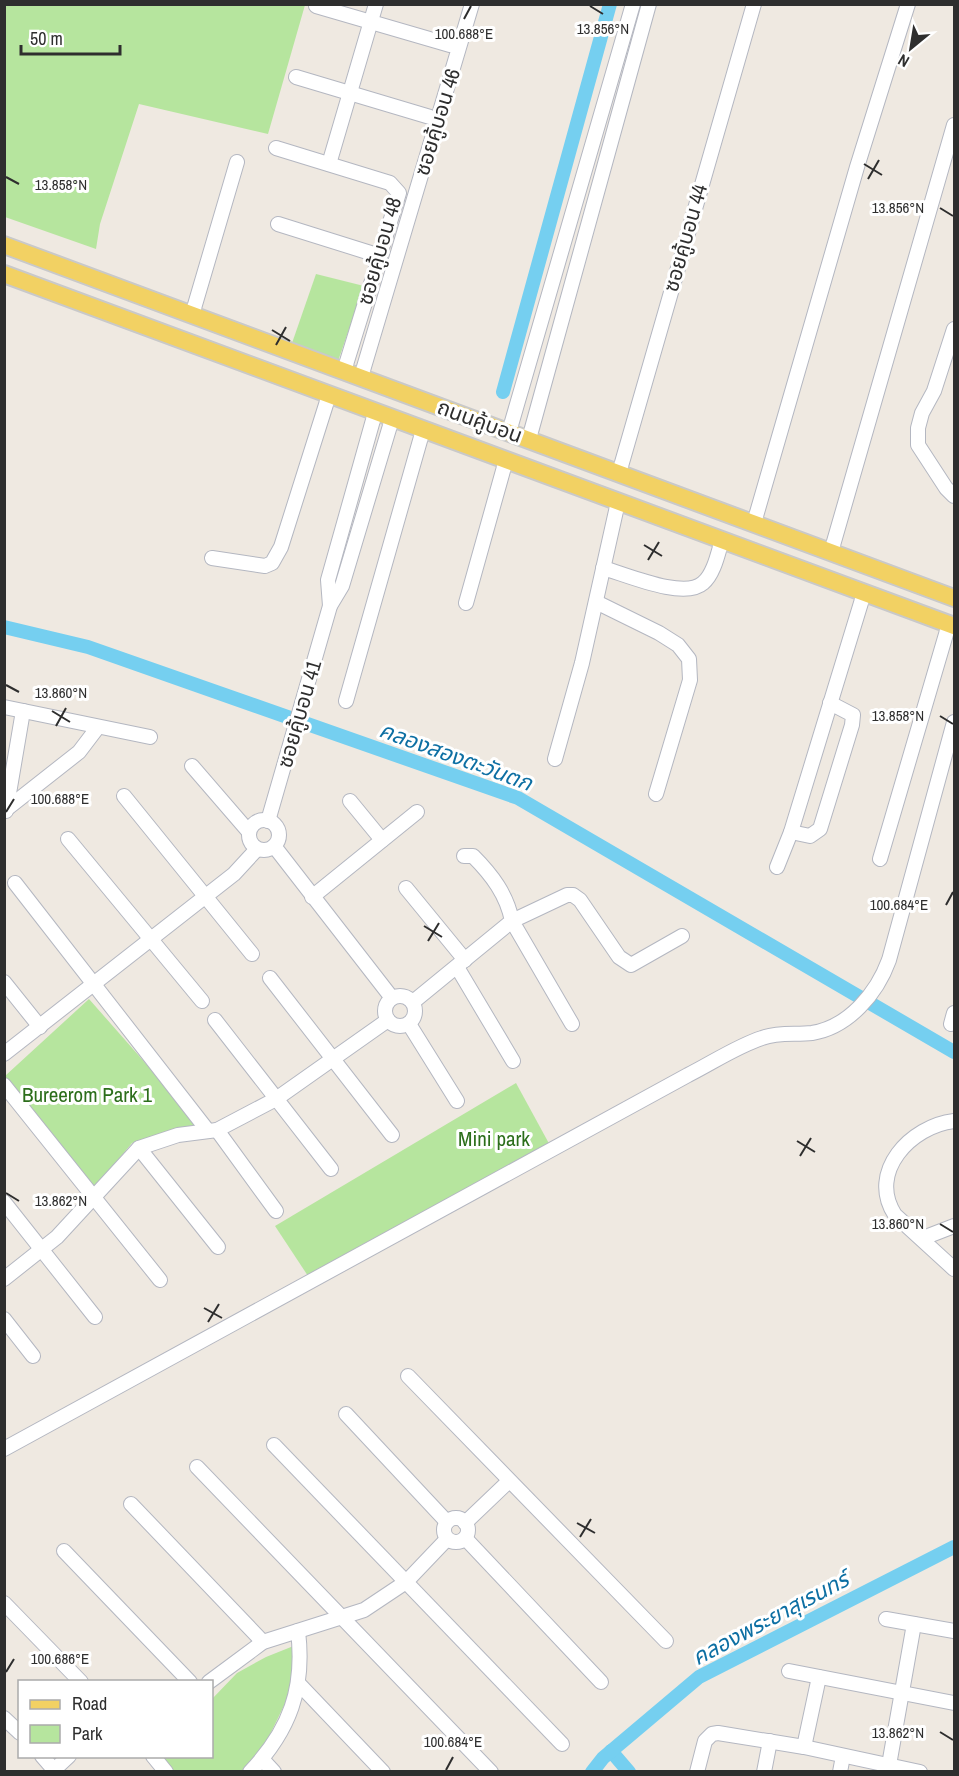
<svg xmlns="http://www.w3.org/2000/svg" width="959" height="1776" font-family="'Archivo Narrow','Noto Sans Thai',sans-serif">
  <style>
    .green { fill: #b6e59e }
    .lines { fill: none; stroke-linecap: round; stroke-linejoin: round }
    .canal { stroke: #75cff0; stroke-width: 14 }
    .minor-casing { stroke: #b4b7c1; stroke-width: 16 }
    .major-casing { stroke: #c9c9c9; stroke-width: 20 }
    .minor { stroke: #fff; stroke-width: 14 }
    .major { stroke: #f2d163; stroke-width: 16 }
    .ticks { fill: none; stroke: #2e2e2e; stroke-width: 2 }
    .labels { text-anchor: middle; dominant-baseline: central; stroke-width: 6; stroke-linejoin: round; paint-order: stroke }
    .street-label { font-size: 21px; fill: #2e2e2e; stroke: #fff }
    .park-label { font-size: 21px; fill: #2c6e1b; stroke: #fff }
    .water-label { font-size: 22px; font-style: italic; fill: #0d6fa3; stroke: #fff }
    .ticks-label { font-size: 15px; text-anchor: middle; fill: #2e2e2e; stroke: #fff; stroke-width: 6; stroke-linejoin: round; paint-order: stroke }
  </style>
  <rect width="100%" height="100%" fill="#efe9e1"/>
  <g class="green">
    <polygon points="4,5 5,4 305,5 268,134 139,104 100,224 96,249 5,217"/>
    <polygon points="316,274 364,286 337,364 291,346"/>
    <polygon points="89,999 199,1124 132,1143 88,1196 5,1091 5,1076"/>
    <polygon points="516,1083 552,1149 308,1276 275,1226"/>
    <polygon points="296,1645 296,1681 259,1757 244,1771 163,1771 147,1757 212,1756 212,1699 237,1673 266,1657"/>
  </g>
  <g class="lines">
    <g class="canal">
      <polyline points="503,392 610,4"/>
      <polyline points="4,627 88,647 518,798 954,1052"/>
      <polyline points="611,1751 629,1772"/>
      <polyline points="592,1772 603,1758 699,1677 954,1547"/>
    </g>
    <defs>
      <g id="minor">
        <polyline points="316,6 450,45"/>
        <polyline points="296,77 430,117"/>
        <polyline points="276,148 390,183 399,193 344,371"/>
        <polyline points="329,164 376,4"/>
        <polyline points="278,224 380,256"/>
        <polyline points="192,315 237,162"/>
        <polyline points="954,329 934,391 922,413 918,428 918,445 946,488 954,496"/>
        <polyline points="361,377 472,4"/>
        <polyline points="509,432 633,4"/>
        <polyline points="529,439 649,4"/>
        <polyline points="619,473 754,4"/>
        <polyline points="754,523 857,167 908,4"/>
        <polyline points="831,552 954,125"/>
        <polyline points="212,558 265,566 272,563 281,547 329,395"/>
        <path d="M603 568C625 574 684 600 703 583 714 574 718 553 722 540"/>
        <polyline points="596,602 659,633 678,645 689,659 690,680 656,794"/>
        <polyline points="466,603 506,460"/>
        <polyline points="330,606 328,580 375,413"/>
        <polyline points="346,701 423,430"/>
        <polyline points="4,707 150,737"/>
        <polyline points="555,759 582,663 618,502"/>
        <polyline points="192,766 249,832"/>
        <polyline points="124,796 252,954"/>
        <polyline points="350,801 382,840"/>
        <polyline points="4,811 79,752 98,727"/>
        <polyline points="6,811 23,711"/>
        <circle cx="264" cy="835" r="15"/>
        <polyline points="268,821 330,606 342,586 392,419"/>
        <polyline points="791,832 810,836 820,829 852,725 853,715 830,703"/>
        <polyline points="68,839 202,1001"/>
        <polyline points="274,846 392,998"/>
        <polyline points="880,859 949,624"/>
        <polyline points="777,867 791,832 864,593"/>
        <polyline points="15,883 208,1131"/>
        <polyline points="406,888 465,960"/>
        <polyline points="312,897 417,812"/>
        <polyline points="457,967 513,1061"/>
        <polyline points="270,978 392,1135"/>
        <polyline points="4,982 40,1027"/>
        <circle cx="400" cy="1011" r="15"/>
        <path d="M413 1002 512 921C507 895 492 875 473 856H464"/>
        <polyline points="215,1020 331,1169"/>
        <polyline points="409,1024 457,1101"/>
        <polyline points="572,1024 512,921 567,895 573,895 580,900 619,957 631,965 682,936"/>
        <polyline points="951,1024 954,1013"/>
        <polyline points="4,1054 234,874 257,849"/>
        <polyline points="4,1085 160,1280"/>
        <path d="M954 1121C911 1126 867 1172 895 1215L954 1269"/>
        <polyline points="217,1130 276,1211"/>
        <polyline points="139,1148 218,1247"/>
        <polyline points="4,1202 95,1317"/>
        <polyline points="923,1238 954,1226"/>
        <polyline points="4,1279 57,1237 139,1148 178,1135 217,1130 276,1099 388,1020"/>
        <polyline points="4,1319 33,1356"/>
        <polyline points="408,1376 666,1641"/>
        <polyline points="346,1414 447,1522"/>
        <polyline points="274,1445 562,1744"/>
        <path d="M4 1449 688 1075C712 1063 737 1046 762 1038 778 1032 796 1035 812 1033 849 1027 877 993 889 960L954 722"/>
        <polyline points="197,1467 491,1772"/>
        <polyline points="131,1504 263,1642"/>
        <circle cx="456" cy="1530" r="12"/>
        <polyline points="465,1523 509,1481"/>
        <polyline points="465,1538 601,1682"/>
        <polyline points="64,1551 190,1682"/>
        <polyline points="4,1603 81,1682"/>
        <polyline points="886,1619 954,1631"/>
        <polyline points="789,1671 954,1703"/>
        <polyline points="209,1682 263,1642 364,1610 406,1582 447,1539"/>
        <polyline points="299,1684 383,1772"/>
        <polyline points="4,1718 20,1733"/>
        <polyline points="804,1747 819,1677"/>
        <polyline points="42,1756 56,1772"/>
        <polyline points="153,1756 166,1772"/>
        <polyline points="262,1759 274,1772"/>
        <polyline points="889,1765 914,1624"/>
        <polyline points="54,1770 69,1756"/>
        <path d="M250 1772C290 1730 305 1688 298 1631"/>
        <polyline points="697,1772 705,1741 712,1734 718,1733 804,1747 920,1772"/>
        <polyline points="764,1772 770,1741"/>
        <polyline points="840,1772 843,1756"/>
      </g>
      <g id="major">
        <polyline points="4,245 954,598"/>
        <polyline points="4,274 954,626"/>
      </g>
    </defs>
    <use href="#minor" class="minor-casing"/>
    <use href="#major" class="major-casing"/>
    <use href="#minor" class="minor"/>
    <use href="#major" class="major"/>
  </g>
  <path class="ticks" d="M590 6 603 14M464 19 471 6M864 164 882 175M6 177 19 184M868 179 879 160M940 208 953 216M272 330 290 341M276 345 286 327M644 545 662 556M648 560 659 542M6 685 19 692M52 711 70 722M940 716 953 724M56 726 66 708M6 812 14 799M946 905 953 892M424 926 442 937M428 941 439 923M797 1141 815 1152M800 1156 811 1138M6 1193 19 1201M940 1224 953 1232M204 1308 222 1318M208 1322 219 1304M577 1523 595 1533M580 1537 591 1519M6 1672 14 1659M940 1732 953 1740M446 1770 453 1757"/>
  <g class="labels">
    <g class="street-label">
      <text transform="translate(437 122) rotate(-73)">ซอยคู้บอน 46</text>
      <text transform="translate(685 238) rotate(-74)">ซอยคู้บอน 44</text>
      <text transform="translate(379 251) rotate(-74)">ซอยคู้บอน 48</text>
      <text transform="translate(480 421) rotate(20)">ถนนคู้บอน</text>
      <text transform="translate(299 714) rotate(-74)">ซอยคู้บอน 41</text>
    </g>
    <g class="park-label">
      <text x="87" y="1094">Bureerom Park 1</text>
      <text x="494" y="1138">Mini park</text>
    </g>
    <g class="water-label">
      <text transform="translate(456 756) rotate(20)">คลองสองตะวันตก</text>
      <text transform="translate(770 1618) rotate(-28)">คลองพระยาสุเรนทร์</text>
    </g>
  </g>
  <g class="ticks-label">
    <text x="603" y="34">13.856°N</text>
    <text x="464" y="39">100.688°E</text>
    <text x="61" y="190">13.858°N</text>
    <text x="898" y="213">13.856°N</text>
    <text x="61" y="698">13.860°N</text>
    <text x="898" y="721">13.858°N</text>
    <text x="60" y="804">100.688°E</text>
    <text x="899" y="910">100.684°E</text>
    <text x="61" y="1206">13.862°N</text>
    <text x="898" y="1229">13.860°N</text>
    <text x="60" y="1664">100.686°E</text>
    <text x="898" y="1738">13.862°N</text>
    <text x="453" y="1747">100.684°E</text>
  </g>
  <rect width="959" height="1776" fill="none" stroke="#2e2e2e" stroke-width="12"/>
  <rect x="18" y="1680" width="195" height="78" fill="#ffffff" stroke="#ababab" stroke-width="1.5"/>
  <rect x="30" y="1700" width="30" height="9" fill="#f2d163" stroke="#ababab" stroke-width="1.5"/>
  <text x="72" y="1710" font-size="18" fill="#2e2e2e">Road</text>
  <rect x="30" y="1725" width="30" height="18" fill="#b6e59e" stroke="#ababab" stroke-width="1.5"/>
  <text x="72" y="1740" font-size="18" fill="#2e2e2e">Park</text>
  <g transform="translate(911 48) rotate(210)" stroke="#ffffff" stroke-width="4.5" paint-order="stroke">
  <path d="M0-4.5L10 22L0 15L-10 22Z" fill="#2e2e2e"/>
  <text y="-9" font-size="16" font-weight="bold" text-anchor="middle" fill="#2e2e2e">N</text>
  </g>
  <path d="M21 45v9h99v-9" fill="none" stroke="#2e2e2e" stroke-width="3"/>
  <text x="30" y="45" font-size="18" fill="#2e2e2e" stroke="#ffffff" stroke-width="4.5" paint-order="stroke">50 m</text>
</svg>
